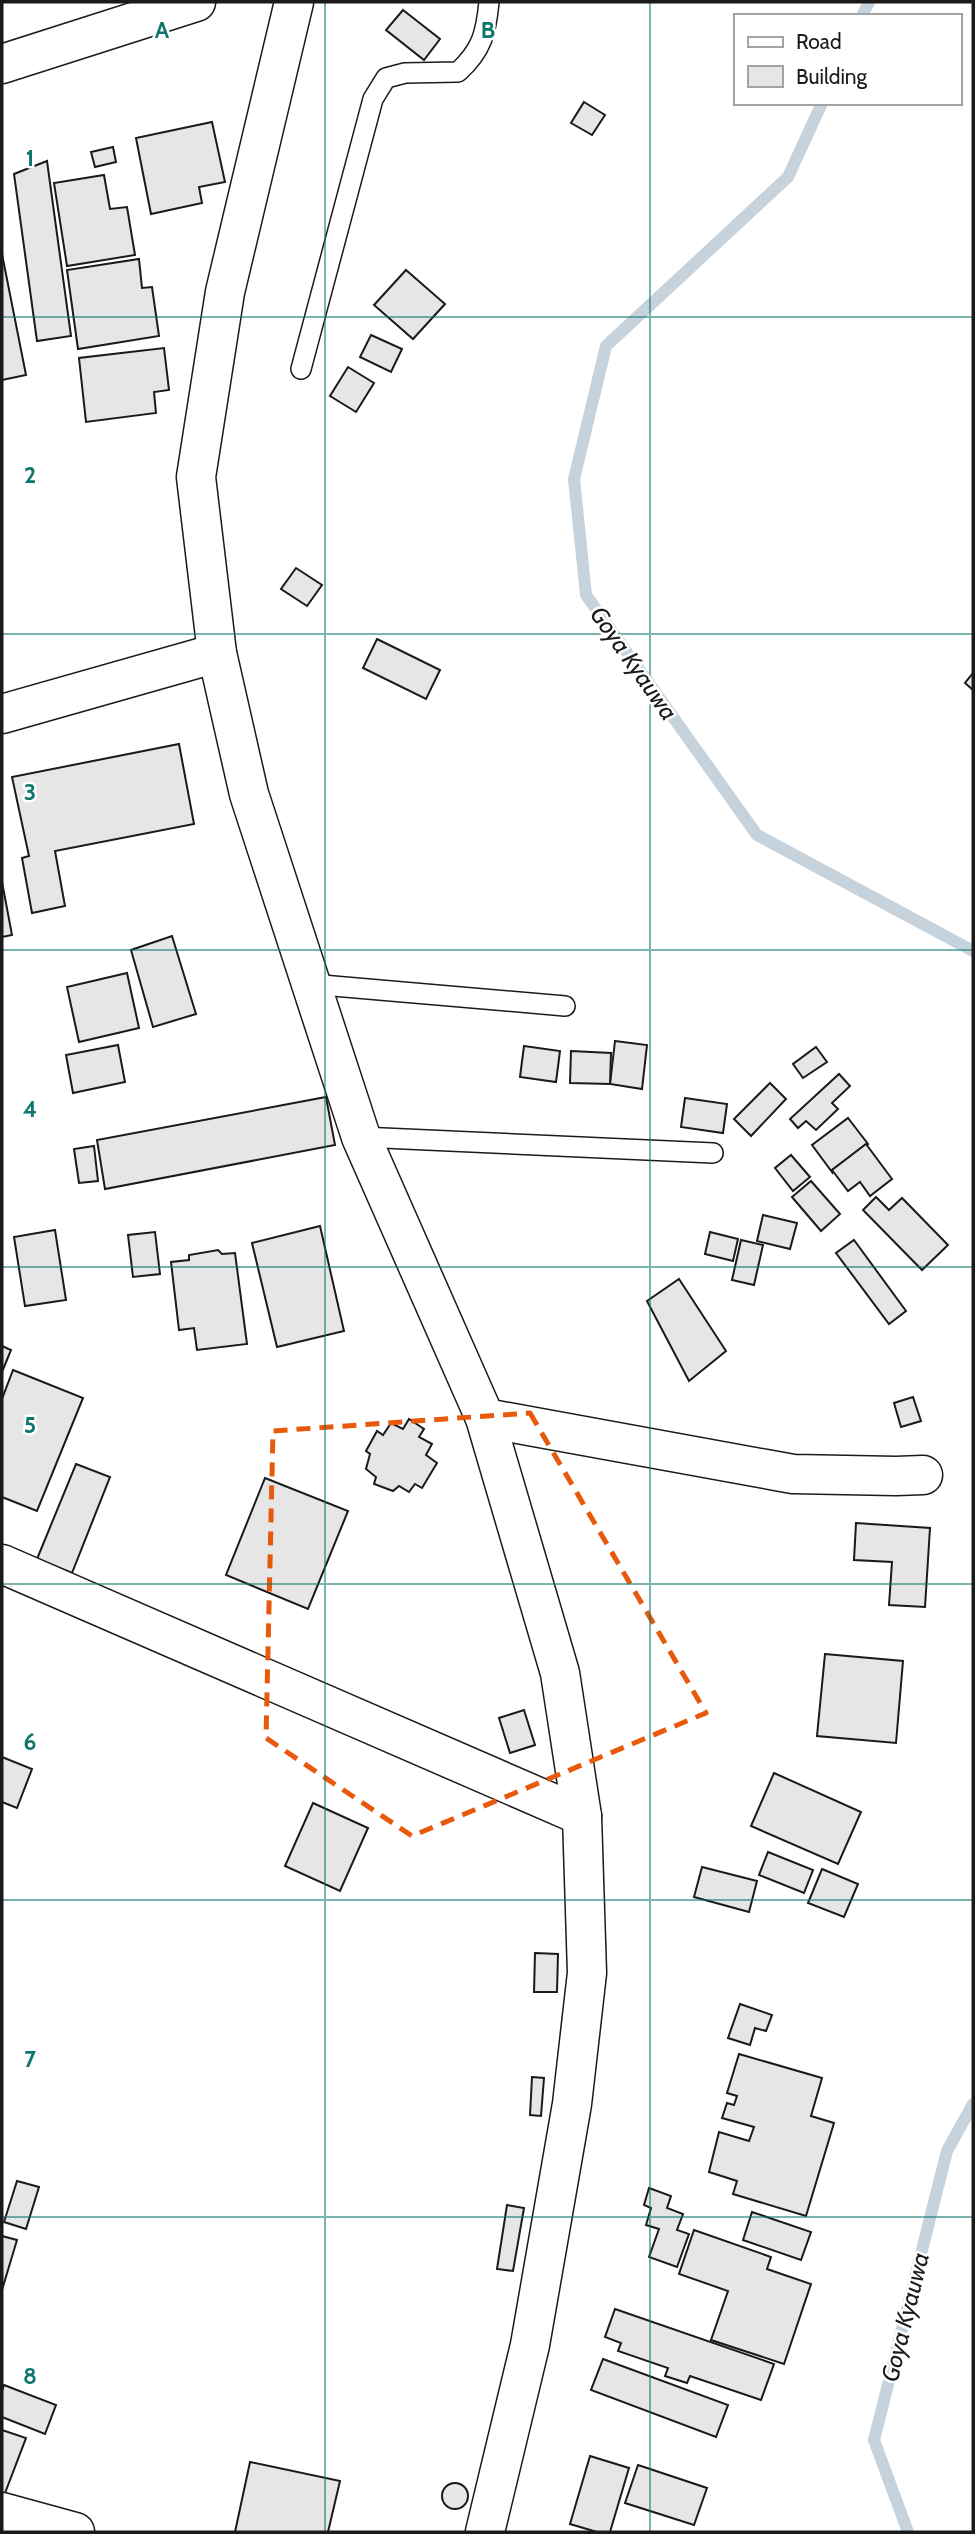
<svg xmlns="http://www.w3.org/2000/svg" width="975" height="2534" font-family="Cabin,sans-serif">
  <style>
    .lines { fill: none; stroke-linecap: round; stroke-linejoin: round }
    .stream { stroke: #c6d2dc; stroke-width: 12 }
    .building { fill: #e6e6e6; stroke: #1a1a1a; stroke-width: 2 }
    .lane-casing { stroke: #1a1a1a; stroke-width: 22 }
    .street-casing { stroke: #1a1a1a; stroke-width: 41 }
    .secondary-casing { stroke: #1a1a1a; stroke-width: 41 }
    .lane { stroke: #fff; stroke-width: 19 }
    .street { stroke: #fff; stroke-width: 38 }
    .secondary { stroke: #fff; stroke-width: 38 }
    .marked { fill: none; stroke: #e8590c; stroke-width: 5; stroke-dasharray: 14 9; stroke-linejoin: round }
    .grid { fill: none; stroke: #0f766e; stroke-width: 2; stroke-opacity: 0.55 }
    .labels { text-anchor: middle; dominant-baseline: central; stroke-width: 5; stroke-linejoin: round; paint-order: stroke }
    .water-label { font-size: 24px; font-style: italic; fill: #1a1a1a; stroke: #fff }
    .grid-label { font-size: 23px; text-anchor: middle; font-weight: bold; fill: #0f766e; stroke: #fff; stroke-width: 5; stroke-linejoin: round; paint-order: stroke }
  </style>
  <rect width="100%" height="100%" fill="#fff"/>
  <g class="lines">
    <g class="stream">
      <polyline points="862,16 869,2"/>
      <polyline points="822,103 788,177 606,346 574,479 586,595 757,835 973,951"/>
      <polyline points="908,2532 874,2440 947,2151 973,2104"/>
    </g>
  </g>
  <g class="building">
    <polygon points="403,10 440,39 424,60 386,30"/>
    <polygon points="584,102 605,115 592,135 571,123"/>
    <polygon points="212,122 225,182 199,187 202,203 151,214 136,138"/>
    <polygon points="113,147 116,162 95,167 91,152"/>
    <polygon points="47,161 71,336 37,341 14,174"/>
    <polygon points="104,175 110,209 127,207 135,255 67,266 54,183"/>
    <polygon points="2,254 26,375 2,380"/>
    <polygon points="139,259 142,288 152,287 159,336 78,349 67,270"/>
    <polygon points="406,270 445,304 413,339 374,305"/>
    <polygon points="371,335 402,349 391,372 360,357"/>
    <polygon points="164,348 169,390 154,392 156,413 86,422 79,358"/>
    <polygon points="348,367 374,383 356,412 330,396"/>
    <polygon points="296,568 322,585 307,606 281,589"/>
    <polygon points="377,639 440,670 426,699 363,668"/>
    <polygon points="973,673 973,690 965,683"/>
    <polygon points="179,744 194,824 55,851 65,906 32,913 22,858 29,856 12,777"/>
    <polygon points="2,882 12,935 2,937"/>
    <polygon points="172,936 196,1014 153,1027 131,950"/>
    <polygon points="127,973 139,1028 79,1042 67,987"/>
    <polygon points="615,1041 647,1045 642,1089 610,1084"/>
    <polygon points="118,1045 125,1082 73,1093 66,1055"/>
    <polygon points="524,1046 560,1051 556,1082 520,1077"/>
    <polygon points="816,1047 827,1062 803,1078 793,1064"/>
    <polygon points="571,1051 611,1053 610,1084 570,1083"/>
    <polygon points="839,1074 850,1086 832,1103 838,1109 816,1130 806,1121 798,1128 790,1119"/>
    <polygon points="770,1083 786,1099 751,1136 734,1119"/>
    <polygon points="326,1097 335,1145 105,1189 97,1140"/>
    <polygon points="685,1098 727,1104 723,1133 681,1127"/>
    <polygon points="848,1118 868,1144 832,1170 832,1172 812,1145"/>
    <polygon points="866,1144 892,1179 870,1196 860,1182 848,1191 832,1170"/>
    <polygon points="94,1146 98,1181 79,1183 74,1149"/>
    <polygon points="791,1155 810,1177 793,1191 775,1168"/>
    <polygon points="811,1181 840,1214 821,1231 792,1197"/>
    <polygon points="876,1197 889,1210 902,1198 948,1245 922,1270 863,1210"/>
    <polygon points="763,1215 797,1223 790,1249 757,1241"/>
    <polygon points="320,1226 344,1331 277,1347 252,1243"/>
    <polygon points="55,1230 66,1300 25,1306 14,1237"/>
    <polygon points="155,1232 160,1274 133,1277 128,1235"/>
    <polygon points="710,1232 738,1239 733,1261 705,1254"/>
    <polygon points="741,1240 763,1245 754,1285 732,1280"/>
    <polygon points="854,1240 906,1311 889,1324 836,1253"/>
    <polygon points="218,1250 222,1254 235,1253 247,1344 197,1350 194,1328 179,1330 171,1262 189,1260 189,1255"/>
    <polygon points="679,1279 726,1351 689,1381 647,1301"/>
    <polygon points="2,1346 11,1350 2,1372"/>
    <polygon points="13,1370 83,1398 37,1511 2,1497 2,1399"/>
    <polygon points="913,1397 921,1421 901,1427 894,1403"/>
    <polygon points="409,1419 424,1429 419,1437 432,1444 426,1455 437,1463 422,1488 415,1484 409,1492 399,1486 393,1491 374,1484 376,1477 366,1469 370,1454 366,1451 377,1431 383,1435 391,1423 403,1429"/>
    <polygon points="76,1464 110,1477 72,1573 37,1559"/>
    <polygon points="265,1478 348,1511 308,1609 226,1575"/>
    <polygon points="856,1523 930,1528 925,1607 889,1605 892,1562 854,1560"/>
    <polygon points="825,1654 903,1661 896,1743 817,1736"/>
    <polygon points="524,1710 535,1745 510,1753 499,1718"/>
    <polygon points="2,1757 32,1769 17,1808 2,1802"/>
    <polygon points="774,1773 861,1812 838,1864 751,1826"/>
    <polygon points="313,1803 368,1828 340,1891 285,1866"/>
    <polygon points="768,1852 813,1870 804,1893 759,1875"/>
    <polygon points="702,1867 757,1881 749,1912 694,1897"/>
    <polygon points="822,1869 858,1884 844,1917 808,1903"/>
    <polygon points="535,1953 558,1954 557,1992 534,1992"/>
    <polygon points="740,2004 772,2015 766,2031 755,2028 750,2045 728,2038"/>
    <polygon points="739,2054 822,2078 811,2116 834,2123 806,2216 733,2194 737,2181 709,2172 719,2132 749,2141 754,2127 722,2118 727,2103 734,2105 737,2096 727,2093"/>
    <polygon points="532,2077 544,2078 541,2116 530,2115"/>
    <polygon points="17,2181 39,2187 26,2229 4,2222"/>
    <polygon points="649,2188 671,2196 667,2208 683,2214 677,2230 689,2234 677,2267 649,2257 659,2229 646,2225 651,2208 644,2205"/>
    <polygon points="507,2205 524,2208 513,2271 497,2269"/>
    <polygon points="752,2212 811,2232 801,2260 743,2240"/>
    <polygon points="694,2230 771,2257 767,2269 811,2284 784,2364 711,2340 728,2291 679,2274"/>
    <polygon points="2,2236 17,2240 2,2290"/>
    <polygon points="615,2309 774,2364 761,2400 690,2376 687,2383 665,2376 668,2368 618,2351 621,2343 605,2337"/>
    <polygon points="603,2359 728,2405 716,2437 591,2390"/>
    <polygon points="4,2385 56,2405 45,2434 2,2417 2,2391"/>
    <polygon points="2,2430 26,2438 2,2501"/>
    <polygon points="590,2456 629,2468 610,2532 597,2532 570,2524"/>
    <polygon points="250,2462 340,2481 328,2532 235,2532"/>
    <polygon points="638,2465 707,2488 694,2525 625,2503"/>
    <circle cx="455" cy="2496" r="13"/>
  </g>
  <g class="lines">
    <defs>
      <g id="lane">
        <path d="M301 369 373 99 386 78 405 73 458 72C482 50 486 33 489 2"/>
        <polyline points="310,984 565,1006"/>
        <polyline points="361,1137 713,1153"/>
      </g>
      <g id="street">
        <polyline points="2,64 196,2"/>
        <polyline points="2,714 217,653"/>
        <polyline points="485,1418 793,1474 896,1476 923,1475"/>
        <polyline points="2,1564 582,1816"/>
        <polyline points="2,2512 75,2532"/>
      </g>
      <polyline id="secondary" points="294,2 225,292 196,477 217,653 249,794 361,1137 485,1418 560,1673 582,1816 587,1973 572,2104 530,2345 485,2532"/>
    </defs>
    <use href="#lane" class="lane-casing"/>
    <use href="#street" class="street-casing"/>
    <use href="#secondary" class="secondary-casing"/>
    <use href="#lane" class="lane"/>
    <use href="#street" class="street"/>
    <use href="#secondary" class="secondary"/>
  </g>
  <path class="marked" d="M530 1413 706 1713 412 1836 266 1738 273 1431Z"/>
  <path class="grid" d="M325 2V2532M650 2V2532M2 317H973M2 634H973M2 950H973M2 1267H973M2 1584H973M2 1900H973M2 2217H973"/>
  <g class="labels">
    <g class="water-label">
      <text transform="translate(634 663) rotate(55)">Goya Kyauwa</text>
      <text transform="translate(905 2317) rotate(-76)">Goya Kyauwa</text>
    </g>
  </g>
  <g class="grid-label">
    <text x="162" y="38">A</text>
    <text x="488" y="38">B</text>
    <text x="30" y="166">1</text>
    <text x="30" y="483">2</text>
    <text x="30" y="800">3</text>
    <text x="30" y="1117">4</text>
    <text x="30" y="1433">5</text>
    <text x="30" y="1750">6</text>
    <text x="30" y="2067">7</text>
    <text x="30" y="2384">8</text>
  </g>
  <rect width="975" height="2534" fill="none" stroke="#1a1a1a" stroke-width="7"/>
  <rect x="734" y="14" width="228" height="91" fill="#ffffff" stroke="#a3a3a3" stroke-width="2"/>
  <rect x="748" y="37" width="35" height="10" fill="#ffffff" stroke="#a3a3a3" stroke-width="2"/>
  <text x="796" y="49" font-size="21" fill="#1a1a1a">Road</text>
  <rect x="748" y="66" width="35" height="21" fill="#e6e6e6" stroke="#a3a3a3" stroke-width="2"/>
  <text x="796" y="84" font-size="21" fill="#1a1a1a">Building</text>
</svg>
